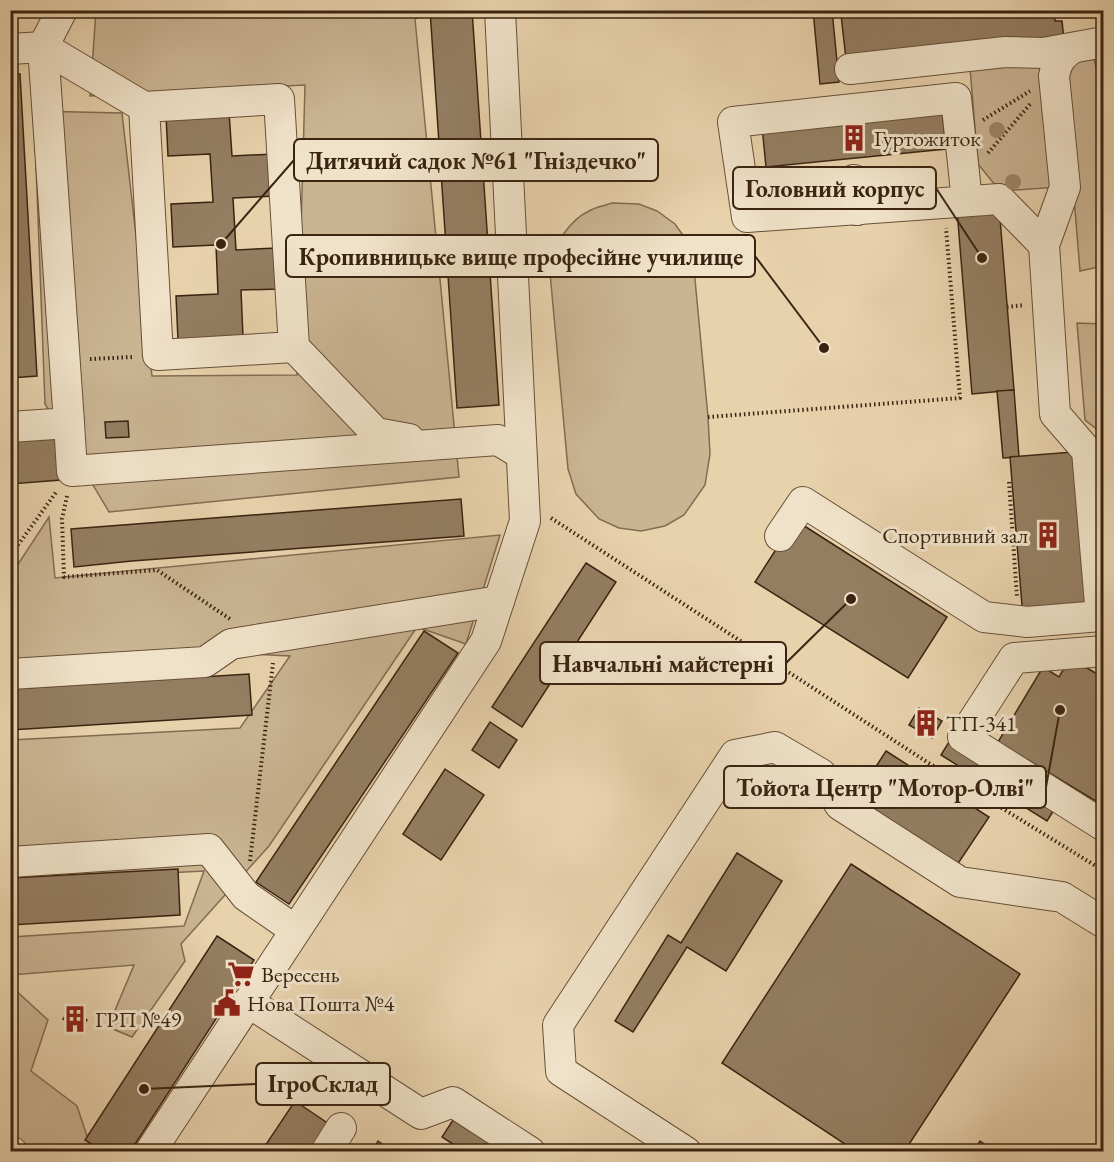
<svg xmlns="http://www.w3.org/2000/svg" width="1114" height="1162" font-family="'EB Garamond',serif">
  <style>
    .green { fill: #cab492; stroke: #826c52; stroke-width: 1.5 }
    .building { fill: #947e62; stroke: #3a2411; stroke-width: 1.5 }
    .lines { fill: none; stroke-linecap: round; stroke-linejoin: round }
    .minor-casing { stroke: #665038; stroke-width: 32 }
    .path { stroke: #3a2411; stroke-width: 4; stroke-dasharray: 1.5 3; stroke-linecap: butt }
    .minor { stroke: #f0e2c9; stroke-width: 30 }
    .tree { fill: #9c8668 }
    .labels { text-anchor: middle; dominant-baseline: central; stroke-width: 6; stroke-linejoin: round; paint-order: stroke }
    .poi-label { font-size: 22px; fill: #3a2411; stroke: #f0e2c9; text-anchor: start }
    .leader { fill: none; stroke: #3a2411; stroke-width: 2 }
    .callout-dot { fill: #3a2411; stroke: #f0e2c9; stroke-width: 2 }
    .callout { fill: #f0e2c9; stroke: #3a2411; stroke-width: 2 }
    .callout-label { font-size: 24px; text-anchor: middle; font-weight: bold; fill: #3a2411 }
  </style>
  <rect width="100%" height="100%" fill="#e8d2ac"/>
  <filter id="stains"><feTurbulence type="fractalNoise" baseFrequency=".00333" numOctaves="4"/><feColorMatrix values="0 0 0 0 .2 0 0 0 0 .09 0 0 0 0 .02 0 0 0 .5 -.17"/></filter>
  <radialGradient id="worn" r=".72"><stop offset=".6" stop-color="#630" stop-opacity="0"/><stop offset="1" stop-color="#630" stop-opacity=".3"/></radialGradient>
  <g class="green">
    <polygon points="96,11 433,11 415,19 459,477 109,512 45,404 34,111 122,113 152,376 297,375 305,85 90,96"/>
    <polygon points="1029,55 1062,78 1078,61 1094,59 1104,98 1103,266 1080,271 1073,186 1000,191 978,164 970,68"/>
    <path d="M612 203 639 204 657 211 675 224 692 248 708 417 710 454 705 485 684 515 665 526 641 531 619 528 599 519 576 494 568 469 549 262C558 242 568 221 589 211 596 207 604 206 612 203Z"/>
    <polygon points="1077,323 1103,324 1103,434 1085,420"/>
    <polygon points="49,517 55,578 500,535 466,644 417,627 269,846 181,944 185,961 132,1037 108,1027 134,965 11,975 11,937 184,926 204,871 11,881 11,740 240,728 290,656 202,652 11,664 11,575"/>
    <polygon points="10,988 13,988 48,1020 31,1071 77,1106 92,1151 34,1151 11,1132"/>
  </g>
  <g class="building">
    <polygon points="430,10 472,10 499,405 457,408"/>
    <polygon points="813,10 832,10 839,82 820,84"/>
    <polygon points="880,10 1054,10 1055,21 1062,21 1064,40 846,59 841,15"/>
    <polygon points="10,74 20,74 37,376 10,378"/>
    <polygon points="942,108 946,149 766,167 762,126"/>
    <polygon points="229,112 232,156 274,154 276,196 233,198 236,250 277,248 279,289 241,290 243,337 178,340 176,296 218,294 216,245 173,247 171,204 213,202 210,154 168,156 166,115"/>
    <polygon points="999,206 1014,390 972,394 957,210"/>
    <polygon points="1014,390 1019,457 1003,458 997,391"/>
    <polygon points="128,421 129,437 106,438 105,422"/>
    <polygon points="57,435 61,480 10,484 10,438"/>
    <polygon points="1073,452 1086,612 1023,618 1010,457"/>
    <polygon points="461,499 464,536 132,561 74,567 71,529"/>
    <polygon points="795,520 947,617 908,678 755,582"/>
    <polygon points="586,563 616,582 522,727 492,707"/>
    <polygon points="424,631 458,653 289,904 256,882"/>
    <polygon points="1070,658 1104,678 1104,806 998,742 1043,667 1059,677"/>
    <polygon points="249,674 252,715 10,730 10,689"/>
    <polygon points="919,708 942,721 932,738 909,725"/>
    <polygon points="490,722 517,740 499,768 472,750"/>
    <polygon points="952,737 1059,802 1047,821 941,755"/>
    <polygon points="886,751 989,817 957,865 855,799"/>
    <polygon points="445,769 484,795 441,860 403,834"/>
    <polygon points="737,853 782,881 726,971 687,947 633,1032 615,1021 668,935 681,943"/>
    <polygon points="851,864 1020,974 904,1152 857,1152 722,1063"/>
    <polygon points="178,869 180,915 10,925 10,878"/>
    <polygon points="217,936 254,960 130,1152 104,1152 85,1140"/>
    <polygon points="70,1009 87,1020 80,1030 63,1019"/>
    <polygon points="295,1101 329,1124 311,1152 261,1152"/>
    <polygon points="453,1120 503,1152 465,1152 442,1137"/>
    <polygon points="378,1141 394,1152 372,1152"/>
    <polygon points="980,1141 996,1152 973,1152"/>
  </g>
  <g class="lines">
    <defs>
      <g id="minor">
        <polyline points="62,10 43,47 144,107"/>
        <polyline points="10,49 43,47 69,423 10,427"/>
        <polyline points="850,69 1005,52 1043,53 1104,42"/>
        <polygon points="279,99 294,347 158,355 144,107"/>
        <polyline points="854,180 857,210"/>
        <path d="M967 201 956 98 733 122 747 217C831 211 915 205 999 199L1044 245"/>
        <polyline points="294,347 376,433 409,439"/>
        <polyline points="69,423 72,471 498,440 521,454"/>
        <path d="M780 536 803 502 984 617 1027 622 1101 616 1087 451 1055 414 1044 245 1065 187 1054 76C1057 62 1061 55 1073 48"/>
        <polyline points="1104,651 1014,658 963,737 1104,826"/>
        <polyline points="10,674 205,662 231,644 499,601"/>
        <polyline points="10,862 209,849 246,896 295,930"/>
        <polyline points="248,1002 421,1114 453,1102 530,1152"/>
        <polyline points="10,1151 12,1152"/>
        <polyline points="150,1152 486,641 525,521 500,10"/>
        <polyline points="326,1152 341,1128"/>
        <polyline points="686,1152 561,1071 558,1025 735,755 775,747 821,774 840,805 960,882 1062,897 1104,923"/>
      </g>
    </defs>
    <use href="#minor" class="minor-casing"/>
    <g class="path">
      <polyline points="983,120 1030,91"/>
      <polyline points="988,153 1032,102"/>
      <polyline points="1007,307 1024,305"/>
      <polyline points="90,359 134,357"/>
      <polyline points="708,417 960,398 946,228"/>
      <polyline points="1009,482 1017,597"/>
      <polyline points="67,496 62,519 64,577 157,570 230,619"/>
      <polyline points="551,518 927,762 1104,871"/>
      <polyline points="10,556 57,491"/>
      <polyline points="250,861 273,663"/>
    </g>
    <use href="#minor" class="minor"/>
  </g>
  <g class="tree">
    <circle cx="997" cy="130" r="8"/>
    <circle cx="1013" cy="182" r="8"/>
  </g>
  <defs>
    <symbol id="building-bare" viewBox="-9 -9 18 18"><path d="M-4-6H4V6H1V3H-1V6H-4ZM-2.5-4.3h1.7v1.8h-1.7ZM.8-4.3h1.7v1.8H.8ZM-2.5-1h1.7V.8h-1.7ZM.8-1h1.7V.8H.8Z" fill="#8f2418" stroke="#f0e2c9" stroke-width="2.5" paint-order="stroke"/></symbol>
    <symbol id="supermarket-bare" viewBox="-9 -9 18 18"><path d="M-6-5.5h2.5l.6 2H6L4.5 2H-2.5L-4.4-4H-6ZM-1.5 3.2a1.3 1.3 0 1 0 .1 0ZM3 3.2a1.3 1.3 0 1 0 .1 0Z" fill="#8f2418" stroke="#f0e2c9" stroke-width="2.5" paint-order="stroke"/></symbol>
    <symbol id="civic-bare" viewBox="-9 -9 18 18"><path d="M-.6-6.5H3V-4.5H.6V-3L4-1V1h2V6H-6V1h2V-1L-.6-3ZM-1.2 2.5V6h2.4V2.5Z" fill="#8f2418" stroke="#f0e2c9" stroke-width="2.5" paint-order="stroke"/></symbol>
  </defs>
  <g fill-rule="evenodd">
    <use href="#building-bare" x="835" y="119" width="38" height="38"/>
    <use href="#building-bare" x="1029" y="516" width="38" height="38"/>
    <use href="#building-bare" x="907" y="704" width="38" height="38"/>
    <use href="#supermarket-bare" x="222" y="955" width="38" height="38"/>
    <use href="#civic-bare" x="208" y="984" width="38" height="38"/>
    <use href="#building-bare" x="56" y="1000" width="38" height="38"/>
  </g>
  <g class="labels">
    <g class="poi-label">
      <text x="874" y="138">Гуртожиток</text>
      <text x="1028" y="535" text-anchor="end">Спортивний зал</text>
      <text x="946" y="723">ТП-341</text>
      <text x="261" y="974">Вересень</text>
      <text x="247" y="1003">Нова Пошта №4</text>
      <text x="95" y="1019">ГРП №49</text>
    </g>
  </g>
  <path class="leader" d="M221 244L294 160M982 258L936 188M824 348L755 256M851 599L786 663M1060 710L1046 787M144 1089L256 1084"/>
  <g class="callout-dot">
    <circle cx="221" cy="244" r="6"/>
    <circle cx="982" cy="258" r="6"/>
    <circle cx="824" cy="348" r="6"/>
    <circle cx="851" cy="599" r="6"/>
    <circle cx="1060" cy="710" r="6"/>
    <circle cx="144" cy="1089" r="6"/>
  </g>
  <g class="callout">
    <rect x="294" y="139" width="364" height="42" rx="6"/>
    <rect x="733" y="167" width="203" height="42" rx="6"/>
    <rect x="286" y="235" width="469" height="42" rx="6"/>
    <rect x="540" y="642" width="246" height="42" rx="6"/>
    <rect x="724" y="766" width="322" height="42" rx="6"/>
    <rect x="256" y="1063" width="134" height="42" rx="6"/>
  </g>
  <g class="callout-label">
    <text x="476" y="169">Дитячий садок №61 "Гніздечко"</text>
    <text x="835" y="197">Головний корпус</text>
    <text x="521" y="265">Кропивницьке вище професійне училище</text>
    <text x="663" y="672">Навчальні майстерні</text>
    <text x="885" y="796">Тойота Центр "Мотор-Олві"</text>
    <text x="323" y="1092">ІгроСклад</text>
  </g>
  <rect width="1114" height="1162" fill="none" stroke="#e8d2ac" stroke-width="36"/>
  <rect x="12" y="12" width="1090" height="1138" fill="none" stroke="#3a2411" stroke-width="3"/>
  <rect x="18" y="18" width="1078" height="1126" fill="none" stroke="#3a2411" stroke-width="1.5"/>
  <rect width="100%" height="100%" filter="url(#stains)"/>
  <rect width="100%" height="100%" fill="url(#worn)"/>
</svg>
